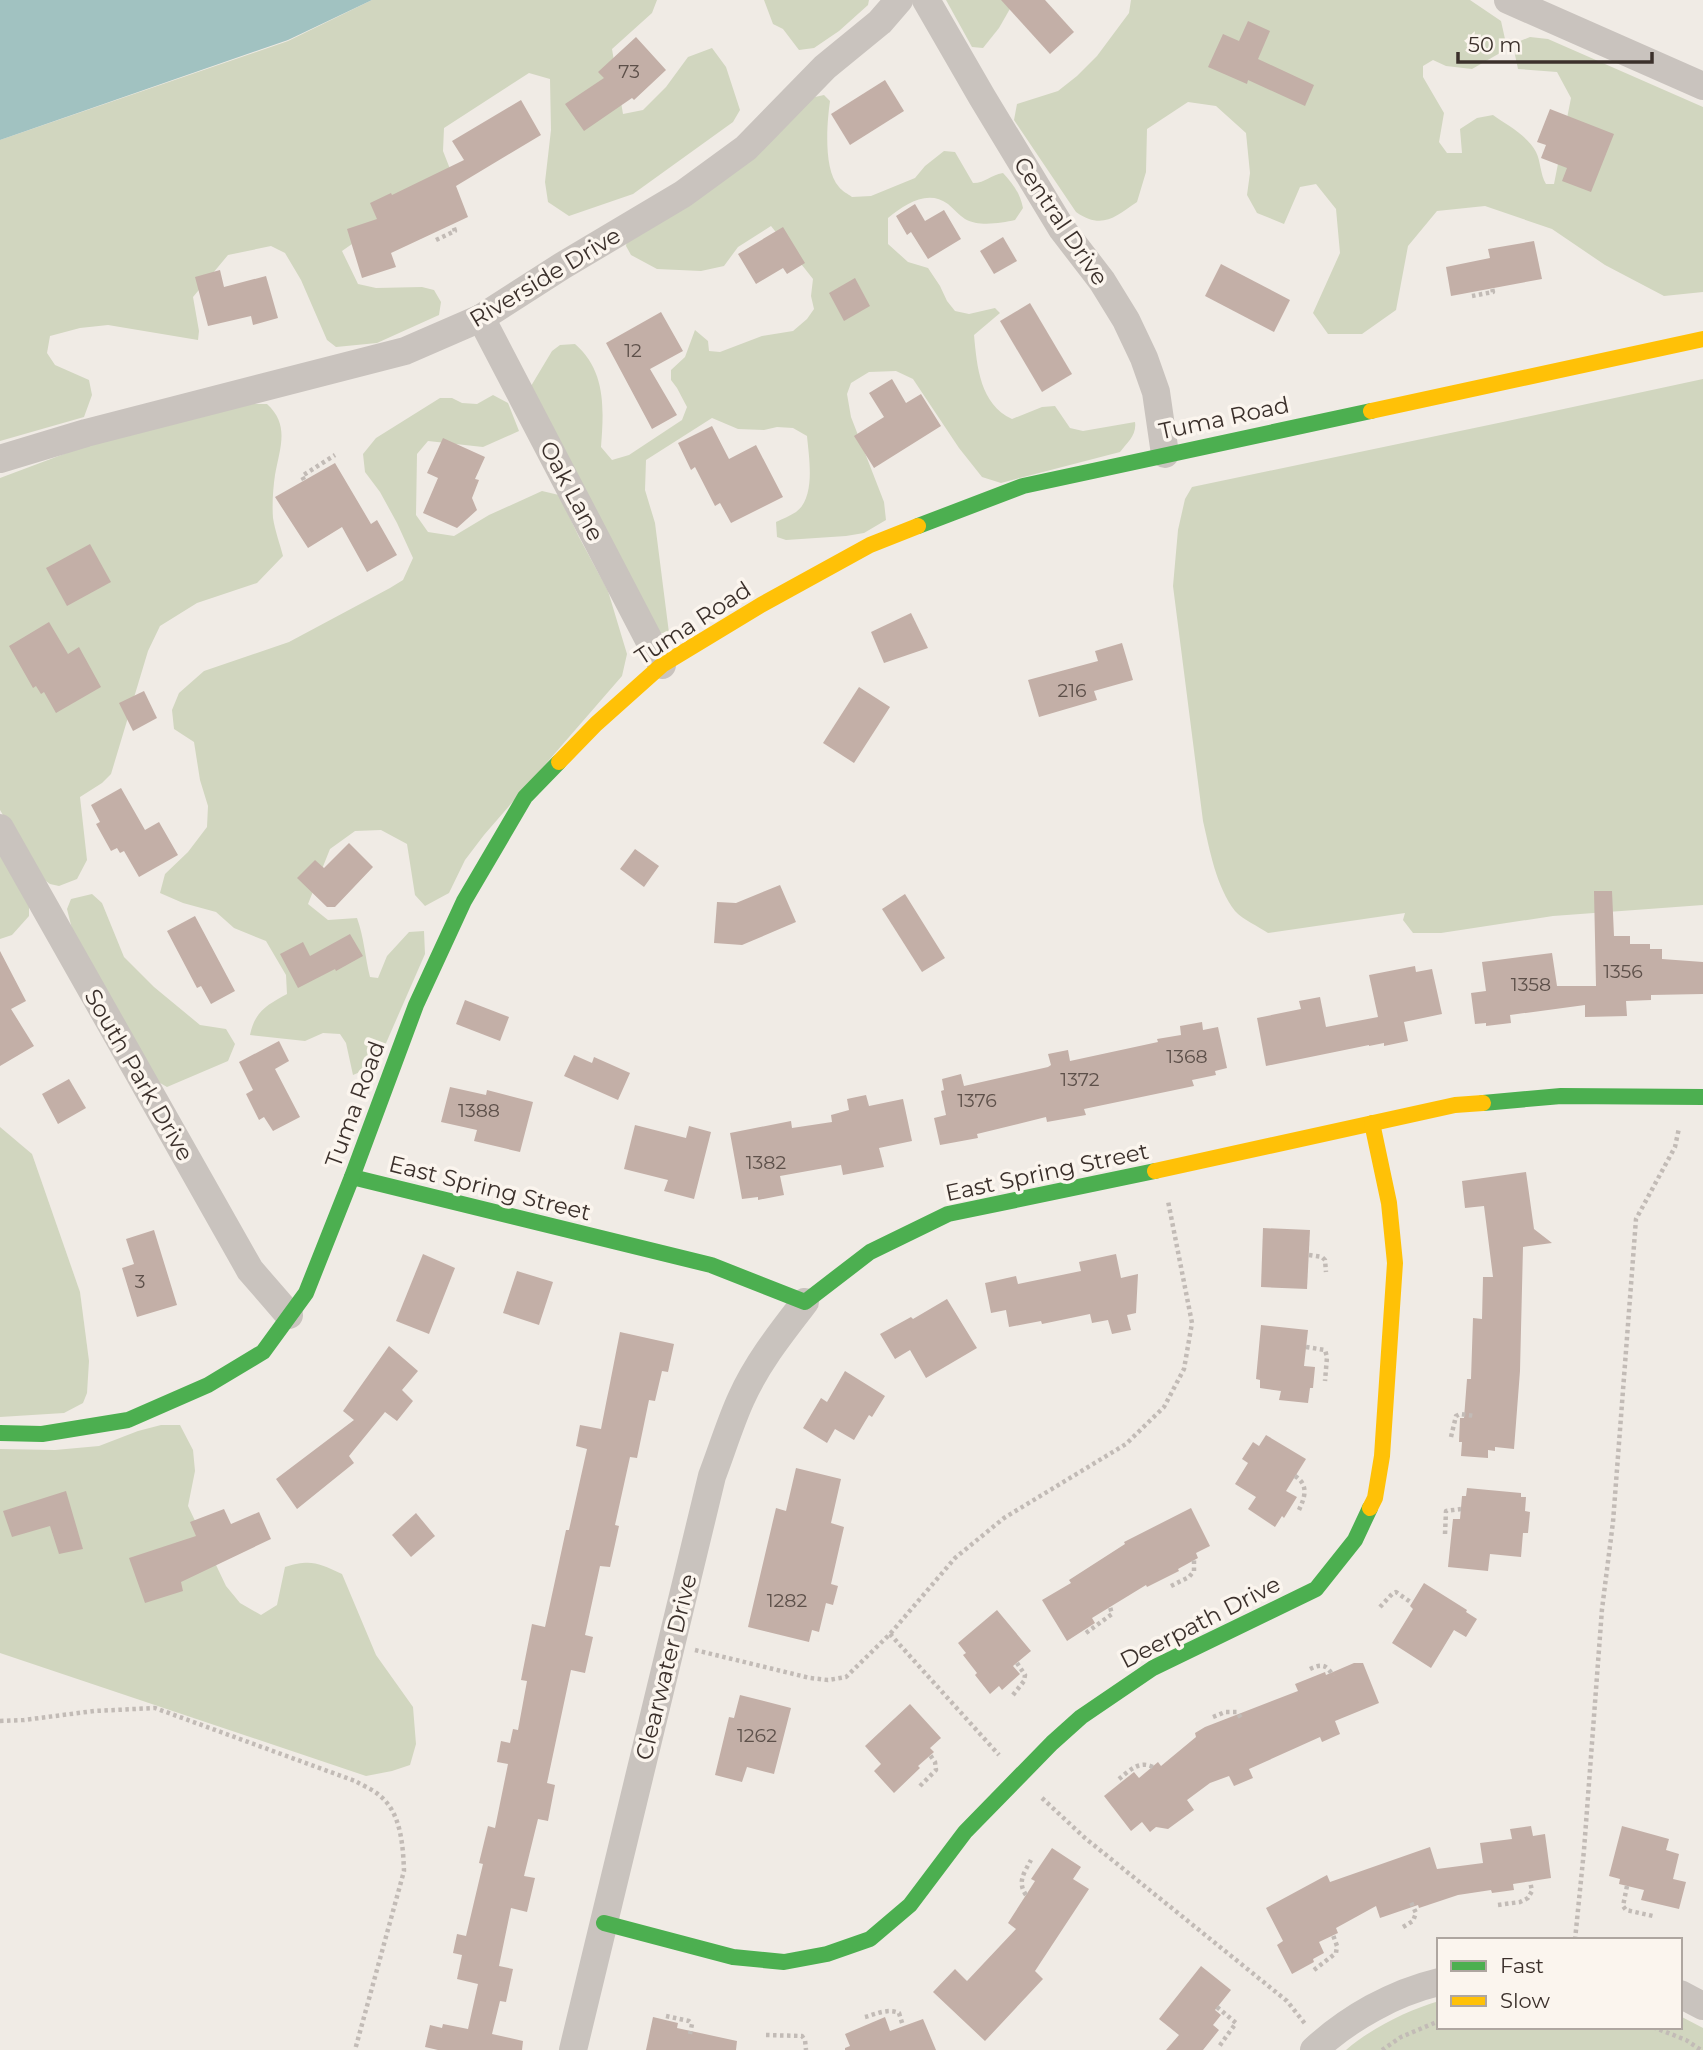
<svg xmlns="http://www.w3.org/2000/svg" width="1703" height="2050" font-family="Montserrat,sans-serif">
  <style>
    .green { fill: #d1d6bf }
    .water { fill: #a1c2c1 }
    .building { fill: #c3afa7 }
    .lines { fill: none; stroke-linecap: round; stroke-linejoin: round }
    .path { stroke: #c2bbb6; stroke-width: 4.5; stroke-dasharray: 3.5 3.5; stroke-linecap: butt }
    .street { stroke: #c9c3be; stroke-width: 28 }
    .fast { stroke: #4caf50; stroke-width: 16 }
    .slow { stroke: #ffc107; stroke-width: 16 }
    .labels { text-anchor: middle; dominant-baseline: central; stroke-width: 7; stroke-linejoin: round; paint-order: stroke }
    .number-label { font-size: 19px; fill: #5d504a }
    .street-label { font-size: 23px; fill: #3b302b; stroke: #fbf5ee }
  </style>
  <rect width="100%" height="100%" fill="#f0ebe5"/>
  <g class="green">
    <polygon points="372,0 657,0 652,13 612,49 623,114 643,110 666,87 688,57 712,48 726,67 740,110 733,122 633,194 569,216 548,202 545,182 551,130 550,79 529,73 444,128 443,151 452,174 342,251 358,284 376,288 422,287 434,290 441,302 439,315 377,343 336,347 327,340 301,280 285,253 271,246 228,255 193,297 199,331 198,340 108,325 80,328 50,336 47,353 55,365 89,380 92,395 84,417 0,441 0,140 288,41"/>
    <polygon points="764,0 869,0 868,5 839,31 814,48 799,50 783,29 773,24"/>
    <polygon points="946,0 1015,0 999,28 983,48 972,47"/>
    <path d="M1131 0H1470L1501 21 1505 39 1500 53 1472 69 1446 66 1433 60 1423 66V77L1444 113 1439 142 1447 153H1462L1460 129 1477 118 1493 115C1507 125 1528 136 1536 152 1541 162 1540 174 1546 184H1554L1571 98 1557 72 1518 69 1515 55 1520 41 1530 37 1548 39 1703 107V292L1664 296 1605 265 1552 229 1485 206 1437 211 1408 246 1396 310 1362 334H1328L1313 313 1340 253 1336 209 1316 184 1300 187 1284 224 1257 213 1247 195 1250 173 1246 133 1216 106 1188 102 1147 129 1146 172 1137 202C1115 217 1102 230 1076 212L1014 120 1017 104 1058 91 1077 76 1097 56 1129 13Z"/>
    <path d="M824 95 830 101C827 123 823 169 839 187 842 191 848 194 852 197L871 196 915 178 925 166 944 151 955 152 973 183C986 183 990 175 1003 173 1013 184 1020 193 1023 208L1015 220C1001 223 979 227 965 219 959 215 954 209 948 204 928 189 905 204 888 218V244L908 262 928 268 940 286 947 301 955 311 969 314 995 308 1000 313 974 335C977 367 980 404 1012 419L1042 407 1055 406 1070 428 1083 431 1135 422C1137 435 1127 443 1120 452L1001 483 982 477 959 448 913 379 896 371 869 372 851 383 847 394 851 417 884 502 886 520 864 533 846 536 786 540 777 537 776 522C782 519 790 516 796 512 816 497 809 458 807 436L793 428 777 427 764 430 738 429 712 418 646 460 645 490 655 523 669 633H659L528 391 552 351 560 345 575 344C606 371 604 408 601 447L612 460 629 455 682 420 687 407 677 388 671 380V370L685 357 695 330 708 341 709 351 720 352 762 336 793 331 807 319 814 309 811 296 813 279 771 226 738 247 724 266 701 271 657 269 631 255 626 246 628 235 815 97Z"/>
    <path d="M1703 379V905L1553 916 1441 933H1413L1403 920 1405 913 1268 933C1258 926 1243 920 1235 911 1216 886 1210 851 1203 821L1173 586 1178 530 1185 499 1192 487 1503 422Z"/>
    <path d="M493 395 508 403 519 431 483 447 428 441 417 454 416 515 428 532 454 536 489 515 542 491 559 495 579 537 608 591 627 654 622 676 484 835 465 860 449 893 425 906 415 895 407 844 381 830 355 831 330 849 308 904 328 920 357 918C364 937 365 957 370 977L378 978 387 956 409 932 424 931 425 954 383 1050 367 1069 353 1075 346 1043 340 1034 323 1033 305 1041 250 1035C255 1011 267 1005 287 994L286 975 266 941 234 928 216 912 183 903 160 893 165 874 188 852 207 827 208 806 200 780 194 742 174 729 172 710 179 693 204 671 289 642 390 588 403 580 413 558 397 523 380 492 365 472 363 454 376 438 440 398H452L462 403 477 404Z"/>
    <path d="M252 404H267C290 425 280 447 275 475 273 488 272 505 273 518 275 531 280 544 283 556L257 583 197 603 160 626 148 651 111 774 102 783 80 797 87 860 77 879 59 886 50 884 39 876 0 810V478L112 436Z"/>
    <polygon points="0,843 29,904 29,916 12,935 0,939"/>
    <polygon points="92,894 102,903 124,957 154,987 200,1025 226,1029 235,1044 228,1061 167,1087 155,1080 72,929 67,909 71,899"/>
    <polygon points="0,1127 32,1154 80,1292 89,1361 87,1393 83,1403 64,1413 0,1417"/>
    <path d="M161 1425H180L193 1450 195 1471 188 1506 226 1586 240 1603 261 1615 277 1605 285 1567C311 1559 318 1563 342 1574L376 1655 413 1707 416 1744 410 1765 392 1771 366 1776 0 1653V1449L55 1450 99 1446 138 1431Z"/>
    <path d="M1439 2001V2027H1680V2016L1703 2028V2050H1346C1370 2029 1408 2010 1439 2001Z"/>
  </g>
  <polygon class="water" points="0,0 372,0 288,40 0,140"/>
  <g class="building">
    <polygon points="1001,0 1045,0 1074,32 1050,54"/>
    <polygon points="1248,21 1270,31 1258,59 1314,85 1305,106 1248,80 1247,84 1208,67 1223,34 1239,41"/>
    <polygon points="636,37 666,70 634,100 632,98 584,131 565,104 604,78 598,72"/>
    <polygon points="885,80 904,111 850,145 831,114"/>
    <polygon points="521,100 541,135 456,186 468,217 391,253 396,267 362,278 347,229 377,219 370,203 391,193 392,195 464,160 452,141"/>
    <polygon points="1550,109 1614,134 1591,192 1562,181 1567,168 1541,158 1546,145 1537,142"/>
    <polygon points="915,204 925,221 944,210 961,239 928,259 911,232 907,235 896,216"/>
    <polygon points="783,227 805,263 787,274 783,268 756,284 738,254"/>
    <polygon points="1003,237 1017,261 994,274 980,251"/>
    <polygon points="1534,241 1542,279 1451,296 1446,267 1490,258 1488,249"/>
    <polygon points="1221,264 1290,300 1274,332 1205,296"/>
    <polygon points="220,270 224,287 266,276 278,318 253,325 251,316 208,326 195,277"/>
    <polygon points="855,278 870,306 844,321 829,293"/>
    <polygon points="1030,303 1072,374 1042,392 1000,321"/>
    <polygon points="661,312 683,351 650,369 677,415 652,429 606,343"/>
    <polygon points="892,379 906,403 921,394 941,426 874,468 854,436 884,417 869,393"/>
    <polygon points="712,426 729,459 756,445 783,497 731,523 720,503 715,506 695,467 691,470 678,443"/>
    <polygon points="443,438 485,457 475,479 479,480 472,498 477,510 457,528 423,513 438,478 427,473"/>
    <polygon points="335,463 371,524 377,520 397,555 367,572 342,527 308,548 275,497"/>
    <polygon points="90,544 111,582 67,606 46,568"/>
    <polygon points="911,613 928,648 884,663 871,632"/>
    <polygon points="49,622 68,654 79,647 101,687 56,713 44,692 41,694 36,686 33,688 9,646"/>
    <polygon points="1122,643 1133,680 1094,691 1097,700 1039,717 1028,680 1098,661 1095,651"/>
    <polygon points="859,687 890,707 854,763 823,743"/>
    <polygon points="144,691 157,718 133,731 119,703"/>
    <polygon points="121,788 145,830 159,822 178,855 139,877 124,851 120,853 117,848 111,851 96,824 100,822 91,805"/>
    <polygon points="349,843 373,867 335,907 327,907 297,878 315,860 324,868"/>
    <polygon points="635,849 659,866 644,887 620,869"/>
    <polygon points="780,885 796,922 742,945 714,943 717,902 736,903"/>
    <polygon points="1594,891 1612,891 1614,936 1630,936 1630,944 1650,944 1650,949 1662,949 1662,959 1703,962 1703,994 1651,995 1651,1000 1626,1001 1627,1016 1585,1017 1585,1005 1510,1015 1511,1023 1486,1026 1486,1023 1475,1024 1471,993 1486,991 1482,962 1552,953 1557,986 1596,986"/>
    <polygon points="905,894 945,958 922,972 882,909"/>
    <polygon points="195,916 235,991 211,1004 201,986 197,988 167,931"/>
    <polygon points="350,934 363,956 336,971 335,969 298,988 280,954 303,942 310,956"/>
    <polygon points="0,951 26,1001 11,1009 34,1046 0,1066"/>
    <polygon points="1415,966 1416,972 1432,969 1442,1014 1404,1022 1408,1041 1384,1046 1384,1043 1369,1046 1369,1045 1266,1066 1257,1018 1301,1009 1299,1001 1320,997 1326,1027 1378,1017 1369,975"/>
    <polygon points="465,1000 509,1017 500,1041 456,1024"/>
    <polygon points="1202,1022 1203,1030 1218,1027 1227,1068 1215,1071 1216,1075 1192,1080 1194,1086 1084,1109 1086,1115 1047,1122 1046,1117 977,1134 978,1138 940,1145 934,1118 946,1115 941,1091 944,1090 942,1079 961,1074 964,1086 1048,1067 1051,1065 1048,1054 1068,1050 1070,1061 1158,1042 1157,1039 1181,1035 1180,1026"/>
    <polygon points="279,1041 289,1061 275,1069 300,1117 273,1131 264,1117 259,1120 246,1094 253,1090 239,1062"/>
    <polygon points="574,1055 592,1063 594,1057 630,1073 618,1100 564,1076"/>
    <polygon points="69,1079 86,1108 58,1124 42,1094"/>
    <polygon points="450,1087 486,1095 487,1090 533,1102 520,1152 474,1141 477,1130 441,1122"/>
    <polygon points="866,1095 869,1106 903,1099 912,1141 879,1148 884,1167 843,1175 841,1165 780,1176 784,1195 758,1200 758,1197 742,1199 730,1133 791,1121 792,1128 832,1122 831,1115 849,1110 847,1099"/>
    <polygon points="635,1125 686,1138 689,1126 711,1132 694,1199 664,1191 668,1180 624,1169"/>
    <polygon points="1526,1172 1534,1229 1552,1243 1523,1247 1520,1371 1514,1449 1495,1447 1495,1451 1488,1450 1488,1458 1461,1456 1462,1442 1459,1442 1460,1418 1464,1418 1467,1379 1471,1379 1473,1318 1482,1319 1483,1277 1493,1277 1484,1206 1465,1208 1462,1181"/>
    <polygon points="1263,1228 1310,1230 1307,1289 1261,1287"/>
    <polygon points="154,1230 177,1305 137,1317 122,1268 134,1264 126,1239"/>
    <polygon points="423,1254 455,1268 429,1334 396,1321"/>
    <polygon points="1116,1254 1121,1278 1138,1274 1136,1313 1127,1315 1131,1330 1112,1334 1108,1320 1092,1323 1090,1314 1042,1324 1041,1321 1009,1327 1006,1310 991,1313 985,1283 1016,1276 1018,1284 1081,1271 1079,1262"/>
    <polygon points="517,1271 553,1282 539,1325 503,1313"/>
    <polygon points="947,1299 977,1348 926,1378 910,1350 895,1359 880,1334 911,1317 913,1319"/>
    <polygon points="1261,1325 1308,1330 1304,1366 1315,1367 1313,1388 1310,1388 1308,1403 1279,1400 1281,1391 1260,1388 1260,1380 1256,1379"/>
    <polygon points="620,1332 674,1344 668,1372 662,1371 655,1401 649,1400 637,1458 630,1457 615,1525 619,1526 610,1567 600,1566 585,1635 593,1637 585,1673 571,1670 547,1783 555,1785 548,1821 538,1819 524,1876 535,1878 527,1912 511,1908 499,1966 513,1969 506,2002 500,2001 492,2034 523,2041 522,2050 438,2050 425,2047 430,2025 442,2028 443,2024 468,2029 478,1984 457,1979 462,1955 453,1953 457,1934 466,1936 483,1864 479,1863 488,1826 495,1828 508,1764 497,1762 501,1741 510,1743 513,1729 518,1730 527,1681 521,1680 532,1624 545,1627 566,1530 569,1530 587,1449 576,1446 580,1425 601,1429"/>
    <polygon points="389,1346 418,1371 402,1390 413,1401 397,1421 385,1412 349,1456 354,1463 297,1509 276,1479 354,1420 343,1411"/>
    <polygon points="845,1371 885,1396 872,1417 869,1415 854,1440 835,1429 827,1443 803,1428 821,1398 827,1402"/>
    <polygon points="1266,1435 1306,1459 1286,1491 1297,1497 1284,1518 1282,1516 1275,1527 1248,1509 1256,1497 1235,1484 1248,1463 1242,1459 1253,1442 1259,1446"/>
    <polygon points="796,1468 841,1479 831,1523 844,1527 831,1584 838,1586 833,1605 826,1603 819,1632 812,1630 809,1642 748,1627 776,1508 786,1511"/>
    <polygon points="1467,1488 1521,1493 1521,1497 1526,1497 1525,1511 1530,1512 1528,1533 1523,1533 1521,1557 1490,1554 1488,1571 1448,1567 1453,1519 1460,1519 1462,1496 1466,1496"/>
    <polygon points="66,1491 83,1549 59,1554 50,1526 12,1537 3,1511"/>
    <polygon points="1191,1508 1210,1546 1196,1553 1198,1558 1178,1569 1179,1571 1147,1587 1146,1585 1092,1618 1095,1623 1067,1641 1042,1600 1071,1583 1069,1580 1125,1544 1124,1542"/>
    <polygon points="224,1509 231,1524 259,1512 271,1539 181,1582 183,1591 145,1603 129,1558 196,1536 190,1522"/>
    <polygon points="416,1513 435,1536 411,1557 392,1535"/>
    <polygon points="1424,1583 1467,1610 1466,1612 1477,1619 1466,1637 1454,1630 1431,1668 1392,1643 1413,1609 1410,1606"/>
    <polygon points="997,1610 1031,1651 1013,1666 1020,1674 1002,1690 999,1686 990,1694 975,1675 977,1673 963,1655 966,1653 958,1643"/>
    <polygon points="1354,1663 1363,1663 1379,1703 1335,1721 1340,1734 1322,1742 1320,1737 1249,1769 1253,1778 1234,1786 1229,1776 1210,1783 1187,1800 1194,1810 1168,1829 1156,1827 1150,1832 1142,1822 1131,1831 1104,1796 1134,1772 1139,1778 1158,1762 1161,1766 1196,1737 1195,1733 1205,1727 1298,1691 1295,1684 1325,1672 1326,1675"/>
    <polygon points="740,1695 791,1708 774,1774 747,1767 742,1782 715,1775 729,1717 734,1718"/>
    <polygon points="910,1704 941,1738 930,1748 934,1752 918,1766 920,1768 894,1793 874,1771 881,1764 865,1746"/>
    <polygon points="1531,1826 1533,1836 1545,1834 1551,1878 1513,1884 1514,1890 1492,1893 1491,1890 1458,1895 1419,1908 1418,1905 1380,1918 1376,1906 1336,1928 1338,1933 1319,1942 1324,1953 1313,1959 1314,1962 1292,1974 1277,1945 1283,1941 1266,1908 1327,1875 1330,1882 1430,1847 1437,1869 1483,1863 1480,1843 1512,1839 1510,1829"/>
    <polygon points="1622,1826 1669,1839 1666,1850 1679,1854 1673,1879 1686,1882 1679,1909 1641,1900 1644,1890 1619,1884 1620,1879 1609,1876"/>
    <polygon points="1052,1848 1081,1867 1073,1879 1089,1889 1035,1971 1043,1979 985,2041 933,1992 955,1969 967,1981 1016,1929 1008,1923 1035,1881 1031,1879"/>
    <polygon points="1201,1966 1231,1990 1215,2010 1221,2015 1213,2025 1219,2030 1203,2050 1166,2050 1179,2035 1159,2019"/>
    <polygon points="653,2017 678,2023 677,2028 737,2041 736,2050 646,2050"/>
    <polygon points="885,2017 890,2031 923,2019 936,2050 845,2050 845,2048 850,2046 845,2034"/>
  </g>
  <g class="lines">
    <g class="path">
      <polyline points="436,240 455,231 453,225"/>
      <polyline points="1472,296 1493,292 1492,288"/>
      <polyline points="304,480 302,476 335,455"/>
      <polyline points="1309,1255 1322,1257 1325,1260 1326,1272"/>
      <polyline points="1306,1347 1325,1350 1327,1357 1325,1381"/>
      <polyline points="1451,1437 1456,1416 1460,1414 1475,1416"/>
      <path d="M1295 1476C1309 1485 1305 1497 1299 1510"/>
      <polyline points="1445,1534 1446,1511 1461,1509"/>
      <polyline points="1171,1586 1189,1577 1194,1571 1194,1560"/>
      <polyline points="1380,1607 1392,1594 1396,1592 1412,1603"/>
      <polyline points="1086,1633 1112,1614 1110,1607"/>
      <polyline points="890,1634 999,1755"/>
      <polyline points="695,1650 810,1678 828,1680 846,1677 890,1634 955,1558 1004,1518 1126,1444 1164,1407 1184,1369 1192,1323 1168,1201"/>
      <path d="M1310 1669C1322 1663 1327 1665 1333 1676"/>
      <polyline points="1013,1695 1024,1681 1025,1675 1017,1663"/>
      <polyline points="1213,1717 1225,1712 1237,1712 1241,1718"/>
      <path d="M0 1721 24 1720 94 1711 155 1708 355 1781C362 1785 372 1789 379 1795 401 1812 403 1845 404 1871L355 2050"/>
      <path d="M1119 1779C1129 1771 1139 1760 1153 1767"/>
      <polyline points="920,1786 936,1770 935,1762 930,1755"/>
      <polyline points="1042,1798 1085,1838 1287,2001 1306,2025"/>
      <polyline points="1627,1886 1623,1906 1626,1910 1653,1916"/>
      <path d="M1026 1895C1017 1882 1024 1873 1031 1860"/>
      <polyline points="1498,1905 1520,1902 1528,1898 1532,1891 1530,1881"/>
      <polyline points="1403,1927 1413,1921 1416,1913 1410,1900"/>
      <polyline points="1575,1940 1584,1850 1602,1609 1613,1522 1636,1219 1675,1147 1679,1128"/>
      <polyline points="1314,1970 1336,1953 1337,1946 1333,1935"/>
      <polyline points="1217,2007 1236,2023 1218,2048"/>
      <polyline points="666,2016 689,2021 692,2024 690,2034"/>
      <path d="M865 2017C876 2014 888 2008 899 2013L903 2026"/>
      <polyline points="1653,2027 1686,2040 1701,2050"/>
      <polyline points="766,2035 802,2036 805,2040 806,2050"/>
      <polyline points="1382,2050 1401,2037 1439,2021"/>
    </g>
    <g class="street">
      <polyline points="926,0 982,97 1062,229 1102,281 1126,320 1144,358 1156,392 1165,454"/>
      <polyline points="1508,0 1703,86"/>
      <polyline points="481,318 662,665"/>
      <polyline points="0,459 86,433 405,351 481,318 562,266 683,194 746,148 825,67 880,22 899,0"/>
      <polyline points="0,828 250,1270 289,1315"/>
      <polyline points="1680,1994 1703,2006"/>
      <path d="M573 2050 712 1476C722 1450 730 1423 741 1399 757 1363 781 1333 805 1302"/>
      <path d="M1314 2050C1349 2018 1393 1993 1439 1982"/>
    </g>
    <g class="fast">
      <polyline points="918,526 1023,486 1371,411"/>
      <polyline points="1483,1103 1561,1096 1703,1097"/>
      <polyline points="352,1177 711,1265 805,1302 870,1252 948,1214 1155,1171"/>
      <polyline points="0,1433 42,1434 128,1420 208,1385 263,1352 306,1293 352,1177 416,1005 464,901 525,797 559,762"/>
      <polyline points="604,1923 733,1957 784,1962 827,1954 870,1939 910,1905 965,1832 1052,1743 1081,1717 1153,1668 1316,1589 1355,1540 1370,1508"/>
    </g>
    <g class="slow">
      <polyline points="1371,411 1703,339"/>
      <polyline points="559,762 596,724 662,665 761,605 870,545 918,526"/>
      <polyline points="1155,1171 1455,1105 1483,1103"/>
      <polyline points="1370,1508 1375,1498 1382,1456 1395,1263 1389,1203 1372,1123"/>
    </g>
  </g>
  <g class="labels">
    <g class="number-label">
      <text x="629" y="71">73</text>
      <text x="633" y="350">12</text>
      <text x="1072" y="690">216</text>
      <text x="1623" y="971">1356</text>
      <text x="1531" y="984">1358</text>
      <text x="1187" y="1056">1368</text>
      <text x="1080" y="1079">1372</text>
      <text x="977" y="1100">1376</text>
      <text x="479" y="1110">1388</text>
      <text x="766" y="1162">1382</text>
      <text x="140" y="1281">3</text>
      <text x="787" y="1600">1282</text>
      <text x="757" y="1735">1262</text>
    </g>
    <g class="street-label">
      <text transform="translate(1061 221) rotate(56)">Central Drive</text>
      <text transform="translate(545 277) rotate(-31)">Riverside Drive</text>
      <text transform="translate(1224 418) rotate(-12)">Tuma Road</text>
      <text transform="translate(572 491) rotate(62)">Oak Lane</text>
      <text transform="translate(693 623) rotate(-33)">Tuma Road</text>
      <text transform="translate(139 1075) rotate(60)">South Park Drive</text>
      <text transform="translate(355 1104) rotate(-70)">Tuma Road</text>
      <text transform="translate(1047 1172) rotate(-12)">East Spring Street</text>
      <text transform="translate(490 1188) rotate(14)">East Spring Street</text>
      <text transform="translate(1200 1622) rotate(-27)">Deerpath Drive</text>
      <text transform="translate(666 1667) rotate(-76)">Clearwater Drive</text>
    </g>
  </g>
  <rect x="1437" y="1938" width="245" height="91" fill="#fbf5ee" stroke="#aea6a0" stroke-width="2"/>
  <rect x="1451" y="1961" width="35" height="10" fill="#4caf50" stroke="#aea6a0" stroke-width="2"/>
  <text x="1500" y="1973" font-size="21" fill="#3b302b">Fast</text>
  <rect x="1451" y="1996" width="35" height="10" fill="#ffc107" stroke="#aea6a0" stroke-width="2"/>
  <text x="1500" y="2008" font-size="21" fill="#3b302b">Slow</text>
  <path d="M1458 52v10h194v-10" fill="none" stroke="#3b302b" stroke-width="3.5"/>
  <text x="1468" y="52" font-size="21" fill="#3b302b" stroke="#fbf5ee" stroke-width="5" paint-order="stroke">50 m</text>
</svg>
